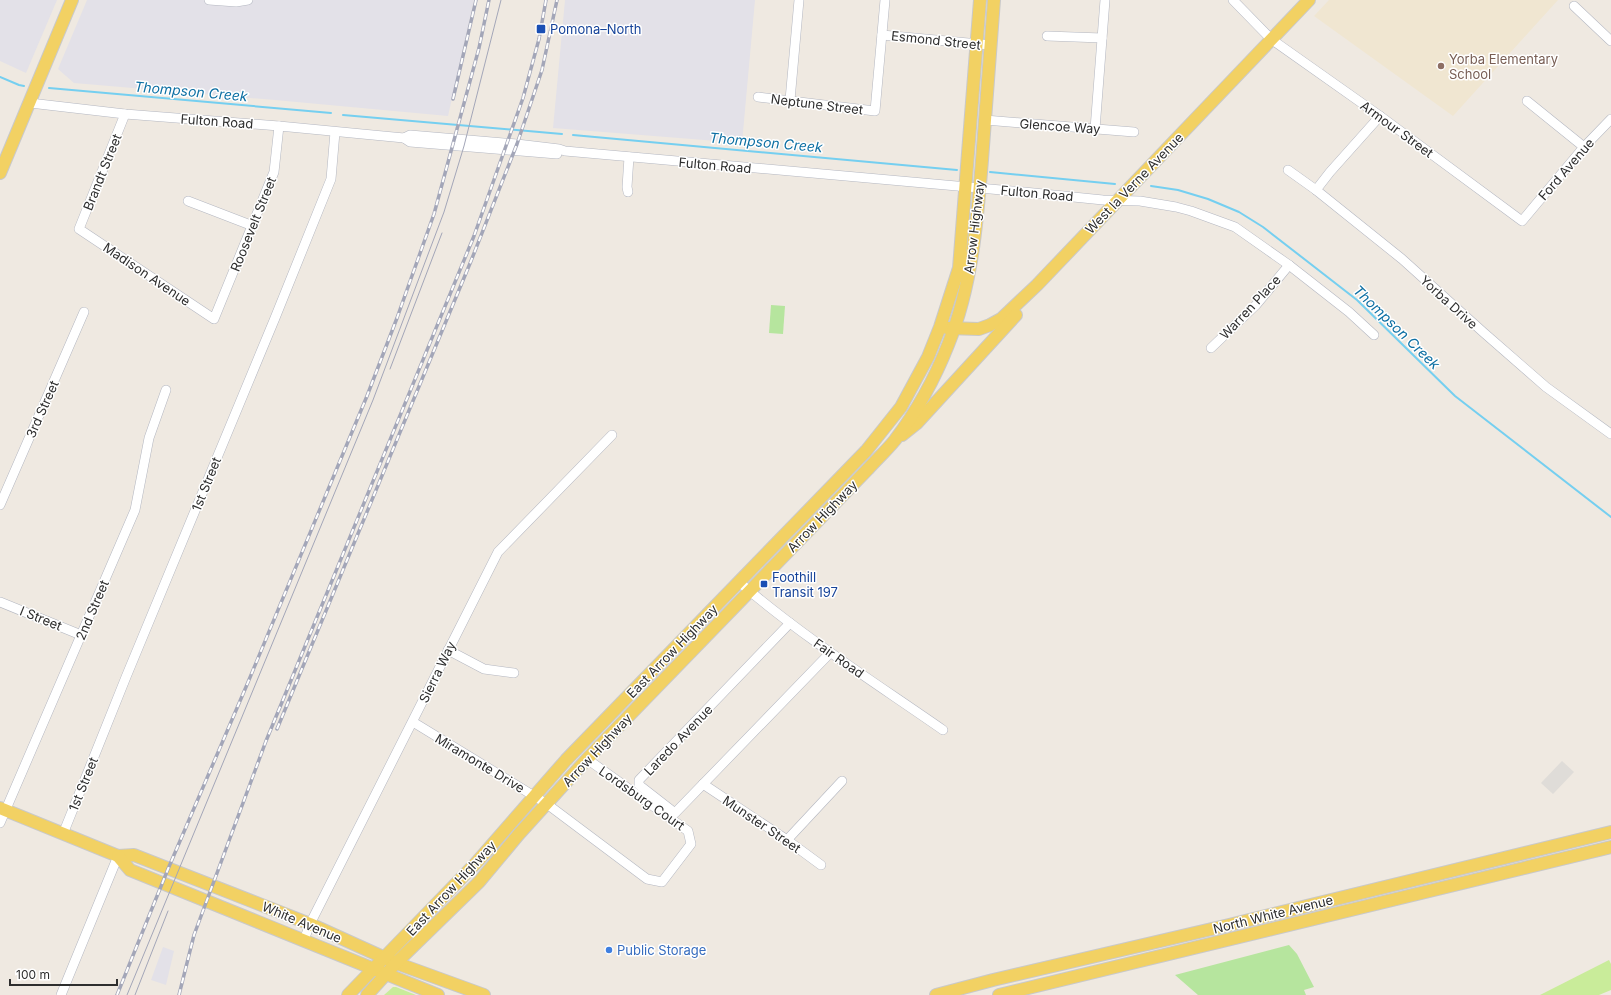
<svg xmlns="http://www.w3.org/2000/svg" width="1611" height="995" font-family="Inter,sans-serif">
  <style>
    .industrial { fill: #e3e1e8 }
    .education { fill: #f0e6d1 }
    .green { fill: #b6e59e }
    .pitch { fill: #c9ec9a }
    .plaza { fill: #dfdcd8 }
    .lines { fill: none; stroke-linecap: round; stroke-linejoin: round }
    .stream { stroke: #75cff0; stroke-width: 2 }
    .minor-casing { stroke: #b4b7c1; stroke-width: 10 }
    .major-casing { stroke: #c9c9c9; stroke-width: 14 }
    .minor { stroke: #fff; stroke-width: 9 }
    .major { stroke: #f2d163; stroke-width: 12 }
    .tram { stroke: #a3a6b8; stroke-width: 1 }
    .rail-casing { stroke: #a3a6b8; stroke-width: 3.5 }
    .rail { stroke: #fff; stroke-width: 2; stroke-dasharray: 6; stroke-linecap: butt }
    .transit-dot { fill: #1a4fb4; stroke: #fff; stroke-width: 1.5 }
    .education-dot { fill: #8d6e63; stroke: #fff; stroke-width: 1.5 }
    .shop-dot { fill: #3f7fe0; stroke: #fff; stroke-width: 1.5 }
    .labels { text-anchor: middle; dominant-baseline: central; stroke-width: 3; stroke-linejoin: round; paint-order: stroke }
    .transit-label { font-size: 13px; fill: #164399; stroke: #fff; text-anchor: start }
    .street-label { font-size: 13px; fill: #2e2e2e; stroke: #fff }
    .education-label { font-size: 13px; fill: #785e54; stroke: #fff; text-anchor: start }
    .shop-label { font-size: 13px; fill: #366cbe; stroke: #fff; text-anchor: start }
    .water-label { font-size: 14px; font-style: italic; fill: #0d6fa3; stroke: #fff }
  </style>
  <rect width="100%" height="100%" fill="#efe9e1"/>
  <g class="industrial">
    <polygon points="0,0 57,0 26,73 0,61"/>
    <polygon points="87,0 474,0 448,116 275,100 74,83 58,69"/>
    <polygon points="565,0 755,0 742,143 553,128"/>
    <polygon points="163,947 174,951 166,985 151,980"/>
  </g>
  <polygon class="education" points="1329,0 1558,0 1453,116 1314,16"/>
  <g class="green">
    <polygon points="771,305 785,306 783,334 769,333"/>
    <polygon points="1289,945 1297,954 1314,987 1304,990 1306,995 1198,995 1175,975"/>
  </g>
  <g class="pitch">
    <polygon points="1609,960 1611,964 1611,990 1599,995 1540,995"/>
    <polygon points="393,987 396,987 416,995 384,995"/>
  </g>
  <polygon class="plaza" points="1562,761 1574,772 1553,794 1541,783"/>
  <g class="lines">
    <g class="stream">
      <polyline points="0,77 19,85 24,86"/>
      <polyline points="49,88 331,113"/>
      <polyline points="343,115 562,134"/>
      <polyline points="573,135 957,170"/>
      <polyline points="990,172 1115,184"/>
      <polyline points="1151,186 1178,190 1208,199 1239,212 1263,227 1357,300 1455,396 1611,517"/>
    </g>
    <defs>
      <g id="minor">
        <polyline points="209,0 236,2 248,0"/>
        <polyline points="1233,0 1271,39 1380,116 1522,221 1584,147 1611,119"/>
        <polyline points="1574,6 1611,41"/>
        <polyline points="882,35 990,45"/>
        <polyline points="1047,36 1102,38"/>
        <polyline points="758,97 875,111 885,0"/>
        <polyline points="790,100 799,0"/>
        <polyline points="1527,101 1584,147"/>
        <polyline points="30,103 125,114 279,126 404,138 410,135 517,144 559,149 565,151 1024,192 1103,200 1140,201 1176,207 1191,211 1235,227 1289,265 1349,312 1374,335"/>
        <polyline points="125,114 79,229 214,319 274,172 279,126"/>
        <polyline points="985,120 1134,132"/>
        <polyline points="1095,129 1105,0"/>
        <polyline points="404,138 410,142 557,154"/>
        <polyline points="1288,170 1316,190 1402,259 1483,332 1546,387 1611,434"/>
        <polyline points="1316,190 1330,172 1380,116"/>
        <polyline points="628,192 627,187 629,157"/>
        <polyline points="188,201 253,226"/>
        <polyline points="1211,348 1256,305 1289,265"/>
        <polyline points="0,505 84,312"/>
        <path d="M739 582C803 637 874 682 943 730"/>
        <polyline points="0,602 81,635"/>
        <polyline points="790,623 639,780 639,785 675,813 830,653"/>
        <polyline points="448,650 484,669 514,673"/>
        <polyline points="413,722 547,804 647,879 662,882 691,844 688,831 587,759"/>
        <polyline points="703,784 787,840 821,865"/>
        <polyline points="0,823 135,510 149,438 166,390"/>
        <polyline points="63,834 126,677 275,318 331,179 335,132"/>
        <polyline points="787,840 842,781"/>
        <polyline points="304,940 310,924 498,552 612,435"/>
        <polyline points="61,995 118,856"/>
      </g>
      <g id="major">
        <polyline points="0,173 72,0"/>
        <polyline points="947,328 979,329 990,325 1001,319 1037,285 1309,0"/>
        <polyline points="902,435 917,423 1016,315"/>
        <polyline points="0,808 118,856 134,855 310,924 396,963 484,995"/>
        <polyline points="118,856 130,870 438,995"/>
        <polyline points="348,995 476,863 566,760 866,451 901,407 928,357 940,327 959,268 980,0"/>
        <path d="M367 995 396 963 479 882 519 834 587 759 868 469C877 459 887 450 895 440 917 411 935 378 948 345 972 286 977 223 982 160 986 107 990 53 994 0"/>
        <polyline points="936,995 993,980 1229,925 1611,832"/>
        <polyline points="999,995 1611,847"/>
      </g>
    </defs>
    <use href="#minor" class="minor-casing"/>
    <use href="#major" class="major-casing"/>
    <use href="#minor" class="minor"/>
    <use href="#major" class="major"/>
    <g class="tram">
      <polyline points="390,369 442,233"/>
      <polyline points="127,995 373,400 444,212 464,146 501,0"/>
      <polyline points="135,995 168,911"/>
    </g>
    <defs>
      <g id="rail">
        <polyline points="453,99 476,0"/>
        <polyline points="277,729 471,261 517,144 542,70 557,0"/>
        <polyline points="117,995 168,869 246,687 367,396 397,318 434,214 479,48 489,0"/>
        <polyline points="179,995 194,935 266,741 474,236 523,98 539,39 546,0"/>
      </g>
    </defs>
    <use href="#rail" class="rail-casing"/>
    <use href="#rail" class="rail"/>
  </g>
  <g class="transit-dot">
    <rect x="536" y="24" width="10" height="10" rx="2"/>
    <rect x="760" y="580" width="8" height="8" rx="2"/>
  </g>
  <circle class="education-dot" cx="1441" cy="66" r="4"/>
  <circle class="shop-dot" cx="609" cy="950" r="4"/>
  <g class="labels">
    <g class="transit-label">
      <text x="550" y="29">Pomona–North</text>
      <text x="772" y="577">Foothill<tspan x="772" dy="15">Transit 197</tspan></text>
    </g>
    <g class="street-label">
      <text transform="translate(936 40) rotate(6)">Esmond Street</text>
      <text transform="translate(817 104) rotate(7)">Neptune Street</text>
      <text transform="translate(217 121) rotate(4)">Fulton Road</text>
      <text transform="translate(1060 126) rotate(4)">Glencoe Way</text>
      <text transform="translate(1397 129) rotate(36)">Armour Street</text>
      <text transform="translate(715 165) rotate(5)">Fulton Road</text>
      <text transform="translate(1566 169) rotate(-49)">Ford Avenue</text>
      <text transform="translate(102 172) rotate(-68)">Brandt Street</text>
      <text transform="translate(1134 183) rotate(-46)">West la Verne Avenue</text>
      <text transform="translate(1037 193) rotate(5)">Fulton Road</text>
      <text transform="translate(253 224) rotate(-68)">Roosevelt Street</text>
      <text transform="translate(974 227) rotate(-83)">Arrow Highway</text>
      <text transform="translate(147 274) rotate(34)">Madison Avenue</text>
      <text transform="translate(1449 302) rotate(42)">Yorba Drive</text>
      <text transform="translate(1250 307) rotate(-47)">Warren Place</text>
      <text transform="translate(42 409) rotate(-66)">3rd Street</text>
      <text transform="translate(206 484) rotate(-68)">1st Street</text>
      <text transform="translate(822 516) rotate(-46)">Arrow Highway</text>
      <text transform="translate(92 610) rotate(-67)">2nd Street</text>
      <text transform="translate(41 618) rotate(22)">I Street</text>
      <text transform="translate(672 651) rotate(-46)">East Arrow Highway</text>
      <text transform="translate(839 658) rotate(35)">Fair Road</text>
      <text transform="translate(437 672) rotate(-64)">Sierra Way</text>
      <text transform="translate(678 740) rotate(-46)">Laredo Avenue</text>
      <text transform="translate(597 750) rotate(-47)">Arrow Highway</text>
      <text transform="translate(480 763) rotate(31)">Miramonte Drive</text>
      <text transform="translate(83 784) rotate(-68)">1st Street</text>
      <text transform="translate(642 798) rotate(35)">Lordsburg Court</text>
      <text transform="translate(762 824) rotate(34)">Munster Street</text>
      <text transform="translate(451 888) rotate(-47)">East Arrow Highway</text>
      <text transform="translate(1273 914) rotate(-14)">North White Avenue</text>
      <text transform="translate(302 922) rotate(23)">White Avenue</text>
    </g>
    <g class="education-label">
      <text x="1449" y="59">Yorba Elementary<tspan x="1449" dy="15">School</tspan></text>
    </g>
    <g class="shop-label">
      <text x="617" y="950">Public Storage</text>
    </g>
    <g class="water-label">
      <text transform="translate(191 91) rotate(5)">Thompson Creek</text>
      <text transform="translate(766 142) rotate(5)">Thompson Creek</text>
      <text transform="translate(1397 327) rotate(44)">Thompson Creek</text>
    </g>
  </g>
  <path d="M10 979v6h107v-6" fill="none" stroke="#2e2e2e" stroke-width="2"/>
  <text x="16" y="979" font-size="12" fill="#2e2e2e" stroke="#ffffff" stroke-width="3" paint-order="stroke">100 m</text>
</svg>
